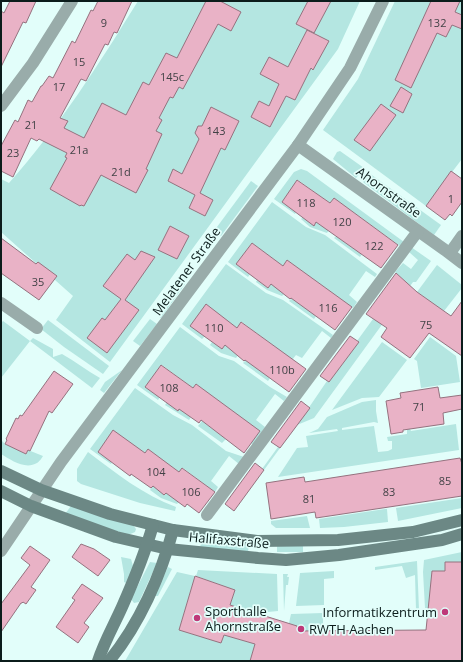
<svg xmlns="http://www.w3.org/2000/svg" width="463" height="662" font-family="'Open Sans',sans-serif">
  <style>
    .green { fill: #b4e6e1 }
    .building { fill: #e9b2c6; stroke: #95727f }
    .lines { fill: none; stroke-linecap: round; stroke-linejoin: round }
    .street { stroke: #99acaa; stroke-width: 12 }
    .secondary { stroke: #6c8885; stroke-width: 12 }
    .poi-dot { fill: #be3879; stroke: #e2fefa; stroke-width: 1.5 }
    .labels { text-anchor: middle; dominant-baseline: central; stroke-width: 3.5; stroke-linejoin: round; paint-order: stroke }
    .number-label { font-size: 11px; fill: #424246 }
    .street-label { font-size: 13px; fill: #0b1c1b; stroke: #e2fefa }
    .poi-label { font-size: 13px; fill: #0b1c1b; stroke: #e2fefa; text-anchor: start }
  </style>
  <rect width="100%" height="100%" fill="#e2fefa"/>
  <g class="green">
    <path d="M138 1H360L338 49 110 362 56 320 73 296 1 232V179L9 183C59 127 99 64 138 1Z"/>
    <polygon points="395,1 462,1 462,159 426,206 323,130 358,79"/>
    <polygon points="340,151 364,168 356,178 333,159 337,152"/>
    <polygon points="301,169 307,171 404,242 400,246 334,198 330,203 298,180 282,202 296,212 295,214 274,199 294,172"/>
    <polygon points="369,173 441,225 434,235 363,182"/>
    <polygon points="251,181 258,186 221,236 214,231"/>
    <polygon points="272,202 306,227 325,235 377,274 375,277 366,271 349,295 357,302 353,308 287,260 283,266 252,243 237,264 250,274 248,277 228,262"/>
    <polygon points="303,217 314,225 317,221 329,230 327,233 310,227 301,219"/>
    <polygon points="337,236 362,254 360,257 334,238"/>
    <polygon points="411,247 431,261 416,282 413,282 314,418 297,425 327,381 329,382 359,342 357,341 373,319 375,320 404,280 395,272 403,263 411,269 418,260 409,252"/>
    <polygon points="226,264 266,293 283,300 333,335 331,338 322,331 302,358 296,355 292,360 242,322 237,328 206,305 205,336 202,339 182,324"/>
    <polygon points="437,265 462,285 462,288 444,311 417,292"/>
    <polygon points="179,280 185,284 161,318 154,313"/>
    <polygon points="257,280 268,288 272,283 285,293 282,296 267,290 256,282"/>
    <polygon points="292,298 316,316 314,319 289,301"/>
    <polygon points="150,319 157,324 140,346 133,341"/>
    <polygon points="48,320 109,366 103,374 64,347 41,329"/>
    <path d="M3 321 30 341 33 338 53 349V357L62 354C75 361 87 371 100 378L92 388 30 341 1 378V323Z"/>
    <polygon points="180,327 219,356 234,361 270,387 287,397 284,401 275,394 256,420 265,427 253,445 251,443 259,431 196,384 193,388 162,365 145,387 160,397 158,400 137,385"/>
    <polygon points="430,337 456,356 460,382 421,388 417,361 414,359"/>
    <polygon points="212,342 222,349 225,345 239,354 236,358 221,353 210,345"/>
    <polygon points="382,342 407,360 379,397 362,398 332,410"/>
    <polygon points="246,360 270,378 268,381 243,363"/>
    <polygon points="122,370 104,393 100,390 105,382"/>
    <polygon points="135,388 173,415 192,425 226,451 244,457 239,464 229,456 211,481 218,487 215,492 183,468 179,472 148,449 145,453 113,431 98,452 112,462 111,464 90,449"/>
    <polygon points="376,400 376,411 378,423 374,422 342,428 342,430 374,426 378,452 388,451 392,449 392,441 388,441 387,437 407,434 407,429 410,429 411,431 456,424 459,450 278,477 297,448 308,447 306,436 338,431 337,429 309,433 318,429 327,417 362,402"/>
    <polygon points="167,402 178,411 181,406 193,414 189,420 165,405"/>
    <polygon points="202,421 226,439 222,443 198,426"/>
    <path d="M1 440 5 444 26 454 28 450 43 456C42 458 39 462 37 463 25 470 11 460 1 454Z"/>
    <polygon points="278,447 280,448 264,470 262,469"/>
    <path d="M88 452C116 473 143 495 176 507L175 511 140 503 81 484 77 481V469Z"/>
    <polygon points="153,486 168,490 181,500 177,504 161,498 150,490"/>
    <polygon points="462,498 462,508 398,521 396,508"/>
    <polygon points="71,506 133,525 136,529 135,532 128,535 65,514"/>
    <polygon points="385,509 387,509 388,522 344,527 320,528 319,519"/>
    <polygon points="307,516 310,528 276,528 271,524 271,521"/>
    <polygon points="202,541 249,545 248,552 200,547"/>
    <rect x="277" y="546" width="26" height="6"/>
    <polygon points="462,552 462,562 445,571 432,571 429,608 425,608 423,572 424,560"/>
    <polygon points="121,557 131,559 133,566 128,584 124,582 124,574"/>
    <polygon points="417,561 419,610 416,610 415,575 406,578 402,566 375,570 375,567"/>
    <polygon points="150,562 157,563 139,602 134,603 131,599"/>
    <polygon points="168,567 172,569 158,596 155,596 155,593"/>
    <polygon points="198,570 277,574 278,611 268,612 264,610 262,615 230,605 235,590 196,576"/>
    <polygon points="334,571 334,578 324,579 324,605 296,606 300,573"/>
    <polygon points="177,572 195,576 179,630 221,643 224,635 255,644 250,661 125,661"/>
    <polygon points="283,574 288,574 287,577 289,577 288,585 286,585 284,611"/>
    <polygon points="323,613 323,631 298,631 297,626 292,626 289,623 291,614"/>
  </g>
  <g class="building">
    <polygon points="10,1 36,1 26,23 23,22 1,67 1,11 4,13"/>
    <polygon points="98,1 132,1 117,33 114,32 108,45 105,44 86,81 81,79 60,118 68,121 64,128 84,138 102,103 126,115 143,82 149,85 166,53 177,58 206,1 220,1 241,12 231,31 218,24 183,89 179,87 173,98 170,97 159,118 162,120 156,131 162,134 146,169 148,170 136,193 101,175 84,206 81,205 80,206 50,189 67,158 65,157 67,153 39,139 37,141 31,138 13,177 1,171 1,146 15,120 18,122 28,100 32,102 41,86 42,86 49,76 53,78 72,41 75,43 91,10 93,11"/>
    <polygon points="308,1 331,1 314,33 296,24"/>
    <polygon points="431,1 460,1 455,12 462,15 462,29 452,25 446,37 437,33 411,88 395,80"/>
    <polygon points="307,30 329,41 313,70 311,68 295,100 286,96 270,127 251,117 259,101 269,106 279,84 260,74 269,57 288,67"/>
    <polygon points="401,87 412,94 403,113 390,106"/>
    <polygon points="381,104 396,115 370,151 354,140"/>
    <polygon points="211,107 239,121 225,150 221,148 200,193 213,200 205,216 189,208 195,195 168,181 173,169 182,174 199,139 195,133 198,126 202,126"/>
    <polygon points="451,171 462,179 462,202 452,216 450,214 445,220 426,206"/>
    <polygon points="297,180 330,203 334,198 398,245 381,268 316,222 314,226 282,202"/>
    <polygon points="170,226 189,236 177,259 158,250"/>
    <polygon points="1,238 36,264 38,262 57,276 39,300 1,273"/>
    <polygon points="252,243 283,266 287,260 352,307 335,330 291,298 290,299 271,284 268,288 236,264"/>
    <polygon points="141,251 155,257 125,300 139,310 107,353 87,338 102,318 105,320 121,299 103,286 127,254 135,260"/>
    <polygon points="396,273 417,292 451,316 462,301 462,356 429,333 410,358 381,337 387,328 366,314"/>
    <polygon points="206,304 237,328 241,322 306,369 289,392 245,360 244,361 225,345 222,349 190,326"/>
    <polygon points="350,336 359,342 329,382 320,376"/>
    <polygon points="161,365 193,388 196,384 260,431 244,453 201,420 199,423 179,409 178,411 145,387"/>
    <polygon points="54,371 73,384 52,413 49,411 30,451 28,450 26,454 5,444 7,440 6,439 16,418 18,419 20,415 22,416"/>
    <polygon points="438,387 440,398 462,395 462,409 443,413 444,424 403,430 403,432 391,434 386,401 401,398 400,393"/>
    <polygon points="301,401 310,408 280,448 271,442"/>
    <polygon points="113,430 145,453 148,449 179,472 182,468 215,492 199,513 187,504 185,507 166,493 164,495 153,486 151,488 131,474 130,476 98,452"/>
    <polygon points="460,458 462,464 462,496 316,518 315,512 271,519 266,483 304,477 305,482"/>
    <polygon points="255,463 264,470 234,511 225,504"/>
    <polygon points="81,544 94,549 110,560 98,576 72,557"/>
    <polygon points="30,546 50,560 31,587 36,590 26,604 23,602 22,603 21,603 1,632 1,604 30,565 21,558"/>
    <polygon points="445,562 462,562 462,661 250,661 255,644 224,635 221,643 179,630 195,576 235,590 230,605 297,626 298,631 426,630 432,571 445,571"/>
    <polygon points="82,584 103,598 84,623 89,627 78,643 56,627 75,600 72,598"/>
  </g>
  <g class="lines">
    <g class="street">
      <polyline points="1,106 33,63 72,1"/>
      <polyline points="298,145 445,250 462,263"/>
      <polyline points="450,253 462,236"/>
      <polyline points="1,303 37,328"/>
      <polyline points="207,515 418,231"/>
      <polyline points="1,551 61,462 298,145 350,68 383,1"/>
    </g>
    <g class="secondary">
      <polyline points="1,471 41,490 110,514 173,530 257,541 338,540 413,532 462,520"/>
      <polyline points="1,491 31,506 116,537 168,549 258,558 286,560 339,555 442,540 462,534"/>
      <path d="M98 661C104 642 114 625 122 607 134 580 145 553 153 525"/>
      <path d="M109 661C139 625 161 575 173 530"/>
    </g>
  </g>
  <g class="poi-dot">
    <circle cx="445" cy="612" r="4"/>
    <circle cx="197" cy="618" r="4"/>
    <circle cx="301" cy="629" r="4"/>
  </g>
  <g class="labels">
    <g class="number-label">
      <text x="104" y="22">9</text>
      <text x="437" y="22">132</text>
      <text x="79" y="61">15</text>
      <text x="172" y="76">145c</text>
      <text x="59" y="86">17</text>
      <text x="31" y="124">21</text>
      <text x="216" y="130">143</text>
      <text x="79" y="149">21a</text>
      <text x="13" y="152">23</text>
      <text x="121" y="171">21d</text>
      <text x="451" y="198">1</text>
      <text x="306" y="202">118</text>
      <text x="342" y="221">120</text>
      <text x="374" y="245">122</text>
      <text x="38" y="281">35</text>
      <text x="328" y="307">116</text>
      <text x="426" y="324">75</text>
      <text x="214" y="327">110</text>
      <text x="282" y="369">110b</text>
      <text x="169" y="387">108</text>
      <text x="419" y="406">71</text>
      <text x="156" y="471">104</text>
      <text x="445" y="480">85</text>
      <text x="191" y="491">106</text>
      <text x="389" y="491">83</text>
      <text x="309" y="498">81</text>
    </g>
    <g class="street-label">
      <text transform="translate(389 192) rotate(36)">Ahornstraße</text>
      <text transform="translate(186 271) rotate(-54)">Melatener Straße</text>
      <text transform="translate(229 540) rotate(5)">Halifaxstraße</text>
    </g>
    <g class="poi-label">
      <text x="205" y="611">Sporthalle<tspan x="205" dy="15">Ahornstraße</tspan></text>
      <text x="437" y="612" text-anchor="end">Informatikzentrum</text>
      <text x="309" y="629">RWTH Aachen</text>
    </g>
  </g>
  <rect width="463" height="662" fill="none" stroke="#0b1c1b" stroke-width="4"/>
</svg>
